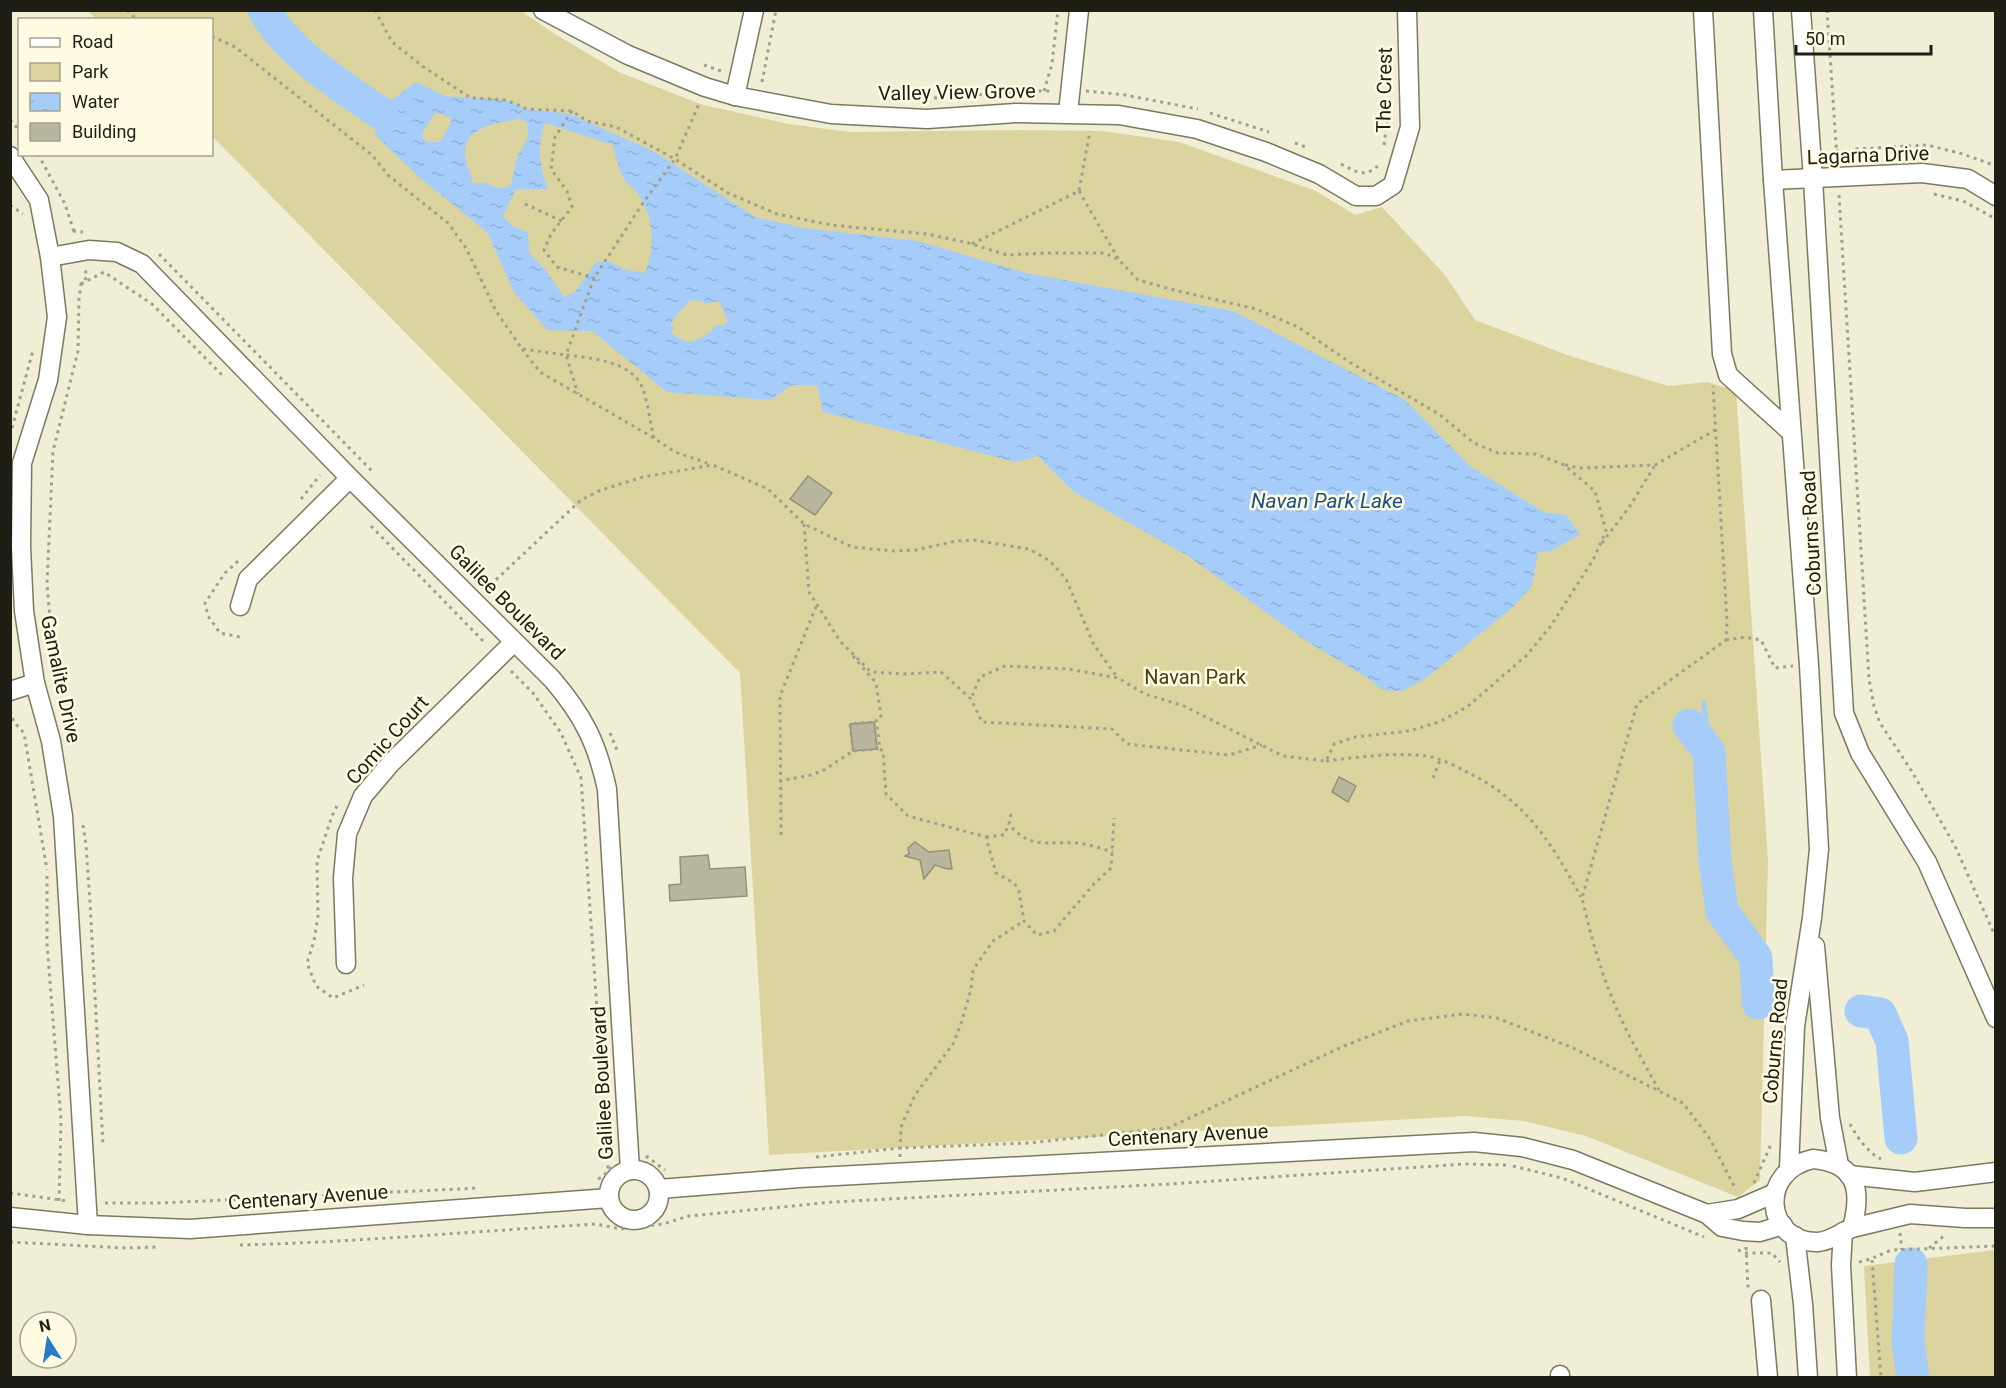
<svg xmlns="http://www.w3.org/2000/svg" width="2006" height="1388" font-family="Roboto,sans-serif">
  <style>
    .park { fill: #dbd49e }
    .water { fill: url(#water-ripples); fill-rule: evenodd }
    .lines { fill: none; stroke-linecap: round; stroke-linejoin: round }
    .stream { stroke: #a6cdf9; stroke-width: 5 }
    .river { stroke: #a6cdf9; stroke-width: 33 }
    .building { fill: #b9b69e; stroke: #94917b; stroke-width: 1.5 }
    .minor-casing { stroke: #7c7963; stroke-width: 21 }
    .path { stroke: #a19f8c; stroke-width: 3; stroke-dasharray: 3 4.5; stroke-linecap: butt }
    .minor { stroke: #fff; stroke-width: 18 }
    .labels { text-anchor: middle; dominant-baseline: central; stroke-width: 5; stroke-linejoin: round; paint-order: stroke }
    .street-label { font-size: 20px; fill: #1f1e15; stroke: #fefbe2 }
    .park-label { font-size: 20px; fill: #474115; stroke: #fefbe2 }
    .water-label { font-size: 21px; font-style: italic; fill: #1a5086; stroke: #fefbe2 }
  </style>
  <defs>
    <pattern id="water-ripples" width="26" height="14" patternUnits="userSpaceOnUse" patternTransform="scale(1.5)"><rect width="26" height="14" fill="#a6cdf9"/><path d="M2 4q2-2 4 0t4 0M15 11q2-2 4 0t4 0" fill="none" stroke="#8eb0d5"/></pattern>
  </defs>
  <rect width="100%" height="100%" fill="#f0eed5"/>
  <g class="park">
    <polygon points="88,11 521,11 555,34 619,72 700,104 789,124 849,132 1018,130 1103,131 1179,142 1316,191 1355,215 1382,207 1445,275 1475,320 1570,356 1668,386 1708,382 1736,391 1768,860 1760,1180 1738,1197 1586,1136 1524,1121 1465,1116 769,1155 740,673 212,136 212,20 96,19"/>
    <polygon points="1995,1250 1995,1377 1870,1377 1864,1266"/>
  </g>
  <path class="water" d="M416 82 445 96 506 100 527 109 570 114 655 152 755 217 804 228 918 241 1026 273 1233 311 1405 400 1471 467 1544 512 1566 515 1580 534 1552 551 1538 552 1532 586 1513 607 1425 679 1402 691 1382 690 1369 679 1303 639 1188 556 1074 492 1038 456 1015 462 823 412 817 385H792L771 400 667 392 592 331 547 330 514 292 487 232 420 178 375 135 384 106ZM436 112 451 118C450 127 445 135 439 142H427L423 139 422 133ZM519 119 527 122 528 137 517 158 511 184 506 188H497L486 183H473C471 174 466 164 465 155 463 127 499 122 519 119ZM545 123 613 145C616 156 618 168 623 177 626 183 632 186 636 191 654 216 656 244 645 273L626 270 611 262H596L575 292 564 297 545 269 529 253 528 232 512 226 503 216 516 189H548C539 166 537 146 545 123ZM691 300 701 301 706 304C720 299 719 300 724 312 725 315 727 318 728 321L724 325H716C711 334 696 343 685 341 681 340 676 335 671 334L674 328 671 323 677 314Z"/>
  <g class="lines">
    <polyline class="stream" points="1704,703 1709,752"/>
    <g class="river">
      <path d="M264 10C288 53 342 87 382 114"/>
      <polyline points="1689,725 1709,752 1715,860 1722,911 1756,958 1758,1003"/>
      <polyline points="1861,1011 1880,1014 1892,1041 1901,1138"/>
      <polyline points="1911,1264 1908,1343 1913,1378"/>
    </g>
  </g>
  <g class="building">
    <polygon points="808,476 832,493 815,515 790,499"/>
    <polygon points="874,722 877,749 853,751 850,724"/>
    <polygon points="1339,777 1356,786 1348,802 1332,792"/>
    <polygon points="915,842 929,852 949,850 952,869 948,869 935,865 924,879 920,860 905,856 909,854 908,848"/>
    <polygon points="708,855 710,869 745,867 747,896 670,901 669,885 681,884 680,857"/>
  </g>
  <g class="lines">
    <defs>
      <g id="minor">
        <polyline points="543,10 628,55 705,87 735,96 831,114 927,119 1016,113 1119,115 1197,129 1266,152 1319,174 1356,196 1376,196 1393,185 1410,127 1407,10"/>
        <polyline points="1703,10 1722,354 1728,375 1791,432"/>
        <polyline points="1763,10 1773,180 1809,665 1819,849 1812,918 1795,1026 1789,1168"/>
        <polyline points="1801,10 1813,179 1844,713 1860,753 1927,862 1996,1018"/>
        <polyline points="735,96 754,10"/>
        <polyline points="1068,113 1079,10"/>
        <polyline points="10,156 39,200 50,257 57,317 48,380 22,463 21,547 24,611 35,683 51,741 63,816 88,1225"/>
        <polyline points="1773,180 1922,173 1968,179 1996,196"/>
        <path d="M50 257 89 250 117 252 142 264 350 478 552 679C583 715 597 743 607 789L630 1170"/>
        <polyline points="240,606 248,579 350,478"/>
        <polyline points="10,691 35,683"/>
        <polyline points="1815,946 1830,1118 1839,1165"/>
        <polyline points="346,964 343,878 347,834 363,796 391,763 514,642"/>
        <path d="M1813 1159C1858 1163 1862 1191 1852 1228 1840 1233 1831 1241 1818 1242 1765 1243 1757 1171 1813 1159Z"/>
        <circle cx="634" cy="1195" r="25"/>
        <polyline points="1849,1175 1915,1182 1996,1172"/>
        <polyline points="659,1189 799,1178 1474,1142 1522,1147 1573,1160 1707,1214 1722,1227 1743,1231 1760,1232 1783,1225"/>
        <polyline points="1707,1214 1738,1209 1775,1193"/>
        <polyline points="10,1217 88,1225 190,1229 609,1198"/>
        <polyline points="1852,1228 1910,1214 1965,1218 1996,1218"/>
        <polyline points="1843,1232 1841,1265 1847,1378"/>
        <polyline points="1795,1236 1803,1304 1808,1378"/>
        <polyline points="1761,1300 1768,1378"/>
        <polyline points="1560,1375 1560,1378"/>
      </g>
    </defs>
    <use href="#minor" class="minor-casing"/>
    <g class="path">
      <polyline points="127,10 137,20"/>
      <polyline points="375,10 392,42 425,68 471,98 506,100 527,109 572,111 587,121 616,127 675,159 728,193 777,214 831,225 926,234 965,242 1007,255 1047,253 1105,253 1119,260 1138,280 1174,290 1256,309 1298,327 1351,363 1439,414 1474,443 1498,453 1536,454 1564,465 1595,491 1606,531 1593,560 1550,627 1527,655 1467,707 1439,722 1409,731 1355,737 1334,744 1326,761 1283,756 1184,706 1145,694 1118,678 1068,669 1005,666 980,677 971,699"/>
      <polyline points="1827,10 1837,159"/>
      <polyline points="212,36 235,47 372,155 389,176 448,223 466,248 496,311 522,349 566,355 578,394"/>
      <polyline points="704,65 721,71"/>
      <polyline points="762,82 776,10"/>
      <polyline points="1044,91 1052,64 1058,10"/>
      <polyline points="1086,91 1125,95 1198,109"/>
      <polyline points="919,99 1028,91 1053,91"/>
      <polyline points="572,111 555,137 551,169 567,191 572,207 551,234 544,250 557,267 594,278"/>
      <polyline points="1210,113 1269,132"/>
      <polyline points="10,120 20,131"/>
      <polyline points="1295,143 1308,148"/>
      <polyline points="1384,145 1390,101"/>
      <polyline points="1836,150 1844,155 1855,149 1927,145 1963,154 1996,166"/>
      <polyline points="38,154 65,204 74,232"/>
      <path d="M1341 164C1358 173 1365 178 1380 164"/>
      <polyline points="1079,191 1119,260"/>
      <polyline points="1934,194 1963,201 1996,219"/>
      <polyline points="1839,195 1869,679 1874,706 1880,723 1911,770 1955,846 1996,938"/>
      <polyline points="525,204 562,221"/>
      <polyline points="10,205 23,214"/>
      <polyline points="73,231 83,232"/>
      <polyline points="972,244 1079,191 1090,131"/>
      <polyline points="159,254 373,472"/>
      <polyline points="81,284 104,272 152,304 223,376"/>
      <polyline points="522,349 540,372 654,438 675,452 710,464"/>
      <polyline points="12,428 33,350"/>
      <path d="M654 438C650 422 648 402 642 387 631 361 591 358 566 355L594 278 643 203 675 159 699 104"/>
      <polyline points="1565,465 1580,468 1655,465 1715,430"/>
      <polyline points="301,499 320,475"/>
      <polyline points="804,524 809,592 840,641 871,672 904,674 941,672 971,699 982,722 1112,729 1127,744 1229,755 1262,745"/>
      <polyline points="371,526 486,644"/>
      <polyline points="1602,543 1630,506 1655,465"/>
      <polyline points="238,561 225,573 205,603 208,616 220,633 240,637"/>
      <polyline points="485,590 581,500 601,490 643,477 713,465 768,489 804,524 852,547 894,551 916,550 956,541 973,540 1029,549 1050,561 1066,579 1094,645 1117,677"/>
      <polyline points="1726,640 1745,637 1761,640 1775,668 1793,666"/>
      <polyline points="853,656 876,683 881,716 876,719 880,749 883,751 886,794 908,816 986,837 996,873 1014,883 1019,891 1024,921 1037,935 1054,931 1092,886 1111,868 1114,818"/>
      <polyline points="511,671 533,693 561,733 581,778 608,1169"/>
      <polyline points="63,709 54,665 47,584 53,451 78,351 79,299 81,284 87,277 85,269"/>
      <polyline points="10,711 14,722 24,733 47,870"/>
      <polyline points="610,733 617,750"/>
      <path d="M1326 761C1360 757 1393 752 1427 756 1440 758 1453 765 1465 771 1525 800 1550 840 1581 897"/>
      <polyline points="363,765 379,748"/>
      <polyline points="1433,778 1440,760"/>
      <polyline points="779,781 811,775 824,770 853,751 877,749 874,722 850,724 853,751"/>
      <polyline points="337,806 332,816 317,861 318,916 314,941 307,963 316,986 333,998 364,985"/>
      <path d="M1011 814 1009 824C1030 850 1047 841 1077 843 1089 844 1102 849 1113 852"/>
      <polyline points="83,825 86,845 90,902 103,1145"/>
      <polyline points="781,835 780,696 817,604"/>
      <polyline points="986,837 1004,835 1009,824"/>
      <polyline points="47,876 47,944 61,1120 59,1201"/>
      <path d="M1659 1090C1643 1061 1625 1031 1613 1000 1599 967 1590 932 1582 898L1637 704 1726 640 1727 622 1713 386"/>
      <path d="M1850 1124C1857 1137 1868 1153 1881 1159"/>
      <polyline points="646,1156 665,1170"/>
      <polyline points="816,1157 900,1148 1029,1143 1168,1128 1344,1046 1408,1021 1463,1014 1497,1018 1573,1048 1683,1103 1710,1139 1736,1190"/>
      <polyline points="900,1157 901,1127 915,1095 953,1044 962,1021 971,989 973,970 993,941 1024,921"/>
      <polyline points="1513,1166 1562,1178 1704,1237"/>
      <path d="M598 1179C605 1176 607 1171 613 1166"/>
      <polyline points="1754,1183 1772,1142"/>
      <polyline points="10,1193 68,1201"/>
      <polyline points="105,1203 161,1203 479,1188"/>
      <polyline points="1900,1233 1902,1250"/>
      <polyline points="10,1242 125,1248 158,1247"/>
      <path d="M240 1245C359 1242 477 1231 596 1224L621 1229 663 1224 689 1216 833 1202 1169 1184 1464 1164 1507 1165"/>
      <polyline points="1746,1247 1748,1288"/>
      <polyline points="1929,1248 1945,1235"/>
      <polyline points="1738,1250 1747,1253 1772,1253 1780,1262"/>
      <polyline points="1872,1260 1881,1378"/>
      <path d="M1859 1262C1871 1260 1880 1254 1892 1250L1996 1246"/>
    </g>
    <use href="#minor" class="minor"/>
  </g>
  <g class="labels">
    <g class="street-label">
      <text transform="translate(1384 90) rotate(-89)">The Crest</text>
      <text transform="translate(957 92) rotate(-1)">Valley View Grove</text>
      <text transform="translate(1868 155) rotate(-2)">Lagarna Drive</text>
      <text transform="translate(1811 533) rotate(-93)">Coburns Road</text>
      <text transform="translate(507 602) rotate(45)">Galilee Boulevard</text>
      <text transform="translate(61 679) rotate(78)">Gamalite Drive</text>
      <text transform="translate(387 740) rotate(-48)">Comic Court</text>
      <text transform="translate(1775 1041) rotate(-85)">Coburns Road</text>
      <text transform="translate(602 1083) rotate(-93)">Galilee Boulevard</text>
      <text transform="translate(1188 1135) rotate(-3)">Centenary Avenue</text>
      <text transform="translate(308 1197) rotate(-4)">Centenary Avenue</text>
    </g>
    <g class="park-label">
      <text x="1195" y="677">Navan Park</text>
    </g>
    <g class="water-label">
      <text x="1327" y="501">Navan Park Lake</text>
    </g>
  </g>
  <rect width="2006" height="1388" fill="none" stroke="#1f1e15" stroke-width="24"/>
  <rect x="18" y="18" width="195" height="138" fill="#fefbe2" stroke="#a5a390" stroke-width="1.5"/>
  <rect x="30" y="38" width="30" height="9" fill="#ffffff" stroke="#a5a390" stroke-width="1.5"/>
  <text x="72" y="48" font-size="18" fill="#1f1e15">Road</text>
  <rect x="30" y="63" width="30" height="18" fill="#dbd49e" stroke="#a5a390" stroke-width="1.5"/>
  <text x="72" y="78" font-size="18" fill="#1f1e15">Park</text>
  <rect x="30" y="93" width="30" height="18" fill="url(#water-ripples)" stroke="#a5a390" stroke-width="1.5"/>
  <text x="72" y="108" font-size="18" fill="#1f1e15">Water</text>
  <rect x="30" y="123" width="30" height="18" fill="#b9b69e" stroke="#a5a390" stroke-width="1.5"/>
  <text x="72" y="138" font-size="18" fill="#1f1e15">Building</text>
  <g transform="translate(48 1340) rotate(348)"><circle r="28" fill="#fefbe2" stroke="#a5a390" stroke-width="1.5"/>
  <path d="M0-4.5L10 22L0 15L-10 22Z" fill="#297ac9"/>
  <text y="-9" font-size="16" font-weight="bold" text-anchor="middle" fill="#1f1e15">N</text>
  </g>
  <path d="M1796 45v9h135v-9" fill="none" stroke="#1f1e15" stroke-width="3"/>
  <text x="1805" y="45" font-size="18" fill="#1f1e15" stroke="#fefbe2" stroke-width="4.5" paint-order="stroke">50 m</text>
</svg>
